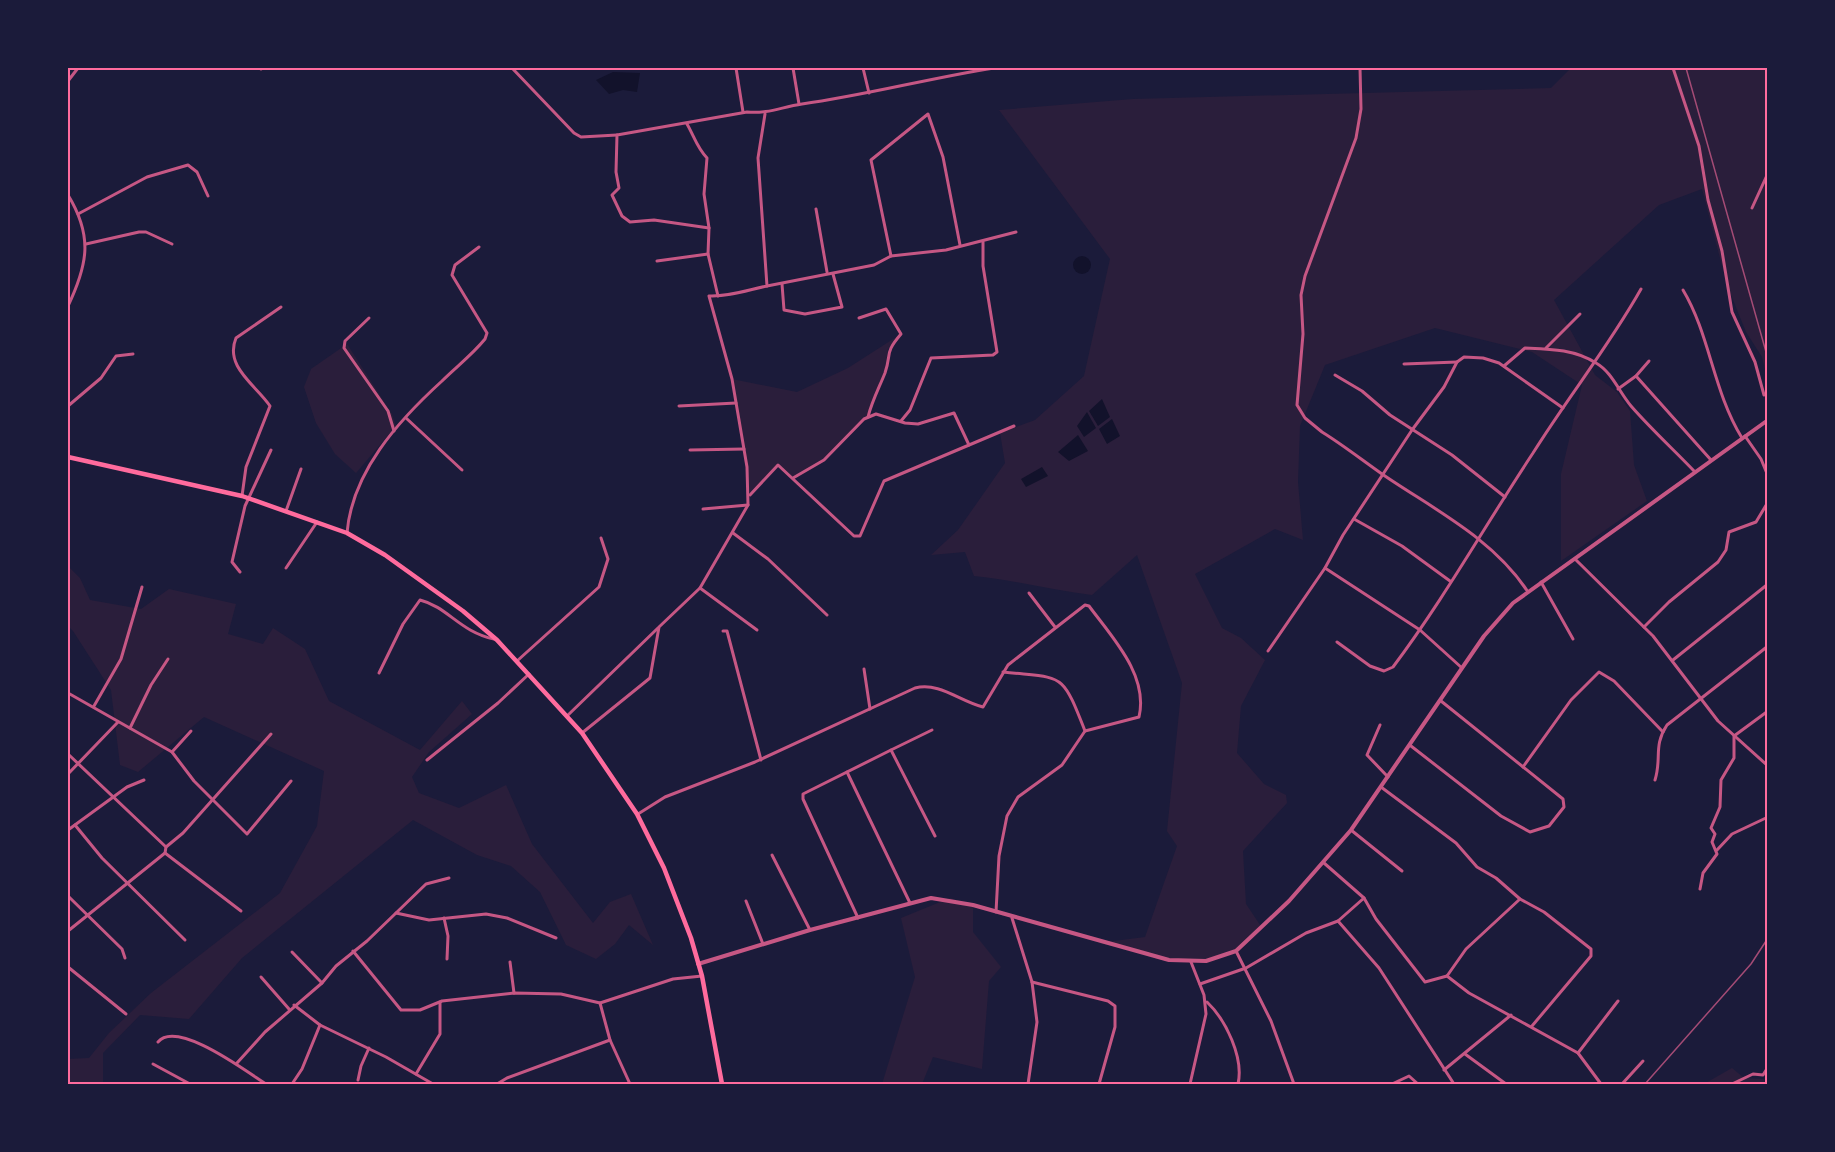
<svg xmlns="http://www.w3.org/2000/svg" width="1835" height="1152" font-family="Jost,sans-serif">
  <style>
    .green { fill: #2a1e3b }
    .water { fill: #12122b }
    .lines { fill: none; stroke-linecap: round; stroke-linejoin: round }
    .minor { stroke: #c65784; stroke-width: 3 }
    .tertiary { stroke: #c65784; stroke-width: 4 }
    .trunk { stroke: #ff6b9d; stroke-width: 4.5 }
    .rail { stroke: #a44b75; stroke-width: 1.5 }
    .neatline { fill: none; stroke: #ff6b9d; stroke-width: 2 }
  </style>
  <rect width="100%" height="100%" fill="#1b1b3a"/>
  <g class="green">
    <path d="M1571 68H1767V378L1762 357 1746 332 1727 285 1702 189 1659 205 1554 300 1595 375 1617 392 1630 411 1634 465 1647 501 1561 561V474L1582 385 1532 352 1435 328 1325 365 1300 426 1298 482 1303 540 1275 529 1195 574 1222 628 1241 638 1265 660 1241 706 1237 753 1264 784 1286 795 1287 803 1243 851 1246 904 1262 928C1254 935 1246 944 1238 950 1203 974 1136 950 1098 943L1145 937 1177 846 1167 831 1182 683 1137 555 1092 595C1052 590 1014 580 974 576L965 552 931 555 958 530 1005 463 1000 433 1035 420 1084 376 1110 259 999 110 1133 99 1551 88Z"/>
    <polygon points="901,334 888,349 885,372 874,395 868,417 824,460 793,478 778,466 750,495 732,379 797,392 848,368"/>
    <polygon points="347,344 392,414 396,426 356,473 335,454 316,423 304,387 311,369"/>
    <polygon points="68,566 80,578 90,600 141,609 169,589 236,604 228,634 263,644 273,628 305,649 329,701 420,750 462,701 472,714 429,752 412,777 419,793 459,808 506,785 532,844 593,923 610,902 631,894 653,945 629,925 615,944 596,959 566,945 540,892 511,866 477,855 413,820 242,958 189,1019 140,1015 103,1053 103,1084 68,1084 68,1059 89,1058 109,1033 151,993 280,893 317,826 324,771 204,717 138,772 120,765 111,690 73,631 68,626"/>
    <polygon points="950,898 973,905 973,932 1001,967 989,981 982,1069 933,1057 922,1084 882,1084 915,977 901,918"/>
    <polygon points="1732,1068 1744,1078 1764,1079 1765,1084 1704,1084"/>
  </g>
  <g class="water">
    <polygon points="613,72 640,73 637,92 623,90 609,94 596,80"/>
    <circle cx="1082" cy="265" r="9"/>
    <polygon points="1102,399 1110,417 1098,426 1089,411"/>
    <polygon points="1087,412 1096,428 1084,437 1077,426"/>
    <polygon points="1112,419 1120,436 1107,444 1099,429"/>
    <polygon points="1078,435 1088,451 1069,461 1058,452"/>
    <polygon points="1042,467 1048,476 1026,487 1021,479"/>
  </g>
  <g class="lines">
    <g class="minor">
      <polyline points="261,68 261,69"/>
      <polyline points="512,68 574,133 581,137 617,135"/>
      <polyline points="736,68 743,112"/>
      <polyline points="793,68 799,104"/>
      <polyline points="863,68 869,93"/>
      <path d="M1360 68 1361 109 1356 138 1305 276 1301 295 1303 334 1297 405 1305 418 1322 432C1343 445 1362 460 1382 474 1433 509 1493 538 1528 592"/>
      <polyline points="1673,68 1699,146 1708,200 1722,251 1732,312 1755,362 1764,395"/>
      <polyline points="68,81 78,68"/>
      <path d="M687 124C694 136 697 148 707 158L704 194 709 228 708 254 718 296"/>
      <path d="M68 195C93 236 88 264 68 306"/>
      <polyline points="1752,208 1768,173"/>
      <polyline points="816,209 827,272"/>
      <polyline points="78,214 147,177 188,165 197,172 208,196"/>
      <path d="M709 228 654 220 630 222 622 216 612 195 619 188 616 172 617 135 747 112C769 114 781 107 802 104 867 95 930 78 994 68"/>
      <polyline points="86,244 139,232 146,232 172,244"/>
      <polyline points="891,256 871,160 928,114 943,157 960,245"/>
      <polyline points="657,261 708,254"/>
      <polyline points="782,284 784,310 805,314 842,307 833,274"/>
      <polyline points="767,286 874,265 891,256 946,250 1016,232"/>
      <path d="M1683 290C1710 335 1713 391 1742 438"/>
      <polyline points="369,318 345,341 344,348 388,411 394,431"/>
      <path d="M859 318 886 309 901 334C884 354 892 352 885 373 879 388 872 401 868 417"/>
      <polyline points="1546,348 1580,314"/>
      <polyline points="1404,364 1457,362"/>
      <path d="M1504 366 1525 348C1549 349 1574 349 1596 363 1612 372 1619 392 1631 406 1651 429 1674 450 1695 472"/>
      <polyline points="1335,375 1362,391 1390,415 1452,455 1505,497"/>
      <polyline points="1636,376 1711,460"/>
      <polyline points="1618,389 1636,376 1649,361"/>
      <polyline points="68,406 101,378 116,356 133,354"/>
      <polyline points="679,406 736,403"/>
      <polyline points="406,418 462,470"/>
      <polyline points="901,421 910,410 931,358 993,355 997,352 983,266 983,242"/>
      <polyline points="1745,436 1761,459 1768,476"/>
      <polyline points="690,450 744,449"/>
      <polyline points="793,478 824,460 864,419 876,414 905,423 918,424 954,413 969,445"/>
      <polyline points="750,495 778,465 854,536 860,536 884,481 1014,426"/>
      <path d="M242 496 246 467 270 406C256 385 224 367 236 338L281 307"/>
      <polyline points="703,509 748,505"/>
      <polyline points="286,511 301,469"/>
      <polyline points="1354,519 1402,546 1450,581"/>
      <path d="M347 533C352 472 398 421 442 381 456 367 472 355 485 339L487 333 452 275 455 265 479 247"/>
      <polyline points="733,533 768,559 827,615"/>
      <polyline points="1575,559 1653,636 1718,721 1768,766"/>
      <polyline points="286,568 317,522"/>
      <polyline points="1325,568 1420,630 1462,668"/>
      <polyline points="240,572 232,562 245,506 271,450"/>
      <polyline points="1541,582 1573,639"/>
      <polyline points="700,588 757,630"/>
      <polyline points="1029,593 1055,627"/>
      <polyline points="1644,627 1669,602 1718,562 1726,550 1729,532 1756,522 1768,502"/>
      <polyline points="723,631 727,631 761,760"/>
      <path d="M1337 642 1370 666 1384 671 1393 667C1444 599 1486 524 1533 453 1568 397 1609 346 1641 289"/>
      <polyline points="1268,651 1325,568 1343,535 1412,430 1444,387 1457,362 1464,357 1483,358 1499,363 1563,408"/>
      <polyline points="1673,660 1768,584"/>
      <polyline points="517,661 599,587 608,559 601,538"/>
      <polyline points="864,669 870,709"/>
      <path d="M1003 672C1064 679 1061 670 1085 731"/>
      <path d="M379 673 403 624 420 600C448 607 460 632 494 639"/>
      <polyline points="68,693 172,752 194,781 247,834 291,781"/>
      <polyline points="94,706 121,659 142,587"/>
      <polyline points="567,716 658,628"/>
      <polyline points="1380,725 1367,755 1388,777"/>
      <polyline points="130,728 151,685 168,659"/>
      <path d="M582 733 650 678 659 627 700 588 748 505 747 467 732 379 709 296C728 297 748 290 767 286L758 158 765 114"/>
      <polyline points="1411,746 1501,816 1530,832 1549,826 1564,807 1563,799 1441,701"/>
      <polyline points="891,750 932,730"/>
      <polyline points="172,752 191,731"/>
      <polyline points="68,754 166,847"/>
      <polyline points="427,760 498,703 529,674"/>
      <polyline points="1523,767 1571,700 1599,672 1614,681 1663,732"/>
      <polyline points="847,772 910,903"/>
      <polyline points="68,774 118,722"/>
      <path d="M1655 780C1662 758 1653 746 1667 725L1768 646"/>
      <polyline points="1381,787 1456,843 1477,867 1496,878 1520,899 1544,912 1591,949 1591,956 1532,1026"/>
      <path d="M638 814 665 797 755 762 915 688C940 682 959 701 983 707L1008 665 1085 605 1089 606C1111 636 1149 675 1139 717L1085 731 1062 765 1018 797 1007 816 999 856 996 912"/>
      <polyline points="75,825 102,858 185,940"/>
      <polyline points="68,830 127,787 144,780"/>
      <polyline points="1351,830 1402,871"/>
      <polyline points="1717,850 1732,834 1768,817"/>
      <polyline points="165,853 241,911"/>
      <polyline points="772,855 810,930"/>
      <polyline points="1324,863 1364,898"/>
      <polyline points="1700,889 1703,873 1717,854 1712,842 1715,834 1711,828 1720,807 1721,780 1734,758 1734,736 1768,711"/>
      <polyline points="68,896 122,949 125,958"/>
      <polyline points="746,901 763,944"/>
      <polyline points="396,913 426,884 449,878"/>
      <polyline points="444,918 448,936 447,959"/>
      <polyline points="858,918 803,799 803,794 891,750 935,836"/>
      <polyline points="1012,918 1032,982 1037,1022 1028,1084"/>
      <polyline points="1338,921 1379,968 1454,1084"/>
      <polyline points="68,931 165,853 166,847 183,833 271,734"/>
      <polyline points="353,951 401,1010 420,1010 442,1001 514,993 561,994 600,1003 673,979 702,976"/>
      <polyline points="1236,951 1271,1021 1294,1084"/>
      <polyline points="292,952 322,983"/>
      <polyline points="510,962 514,993"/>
      <polyline points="68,967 126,1014"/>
      <polyline points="1447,976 1466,949 1520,899"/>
      <polyline points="261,977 289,1009"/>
      <polyline points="1032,982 1108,1001 1115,1006 1115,1027 1099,1084"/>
      <polyline points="1200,984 1246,968 1306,933 1338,921 1364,898 1376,919 1425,982 1447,976 1469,993 1578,1053 1601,1084"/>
      <path d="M1207 1002C1226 1020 1244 1058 1238 1084"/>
      <polyline points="600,1003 610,1040 630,1084"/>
      <polyline points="294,1005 320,1025 386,1057 433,1084"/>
      <path d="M158 1042C177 1019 247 1072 266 1084"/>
      <polyline points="1578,1053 1618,1001"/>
      <polyline points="1465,1054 1506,1084"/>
      <polyline points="237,1063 265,1032 322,983 336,966 367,941 396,913 429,920 486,914 507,918 556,938"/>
      <polyline points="153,1064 190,1084"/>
      <polyline points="1444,1070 1511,1015"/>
      <polyline points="416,1074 440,1034 440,1002"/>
      <polyline points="358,1080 361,1066 369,1048"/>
      <polyline points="292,1084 302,1069 320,1025"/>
      <polyline points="497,1084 507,1078 610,1040"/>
      <polyline points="1190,1084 1206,1014 1204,995 1191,962"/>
      <polyline points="1392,1084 1409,1076 1418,1084"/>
      <polyline points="1622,1084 1643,1061"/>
      <polyline points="1732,1084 1753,1074 1763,1075 1768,1067"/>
    </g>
    <polyline class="tertiary" points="698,964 810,930 931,898 973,905 1169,960 1206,961 1236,951 1289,901 1351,830 1484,636 1513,603 1768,420"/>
    <polyline class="trunk" points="68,457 242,496 347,533 385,555 463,611 497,640 582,733 637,814 664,868 691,938 702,976 722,1084"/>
    <g class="rail">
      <polyline points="1686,68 1768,359"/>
      <polyline points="1645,1084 1751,964 1768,938"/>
    </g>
  </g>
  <rect width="1835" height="1152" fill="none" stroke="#1b1b3a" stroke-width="138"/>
  <rect x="69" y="69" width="1697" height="1014" class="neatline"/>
</svg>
